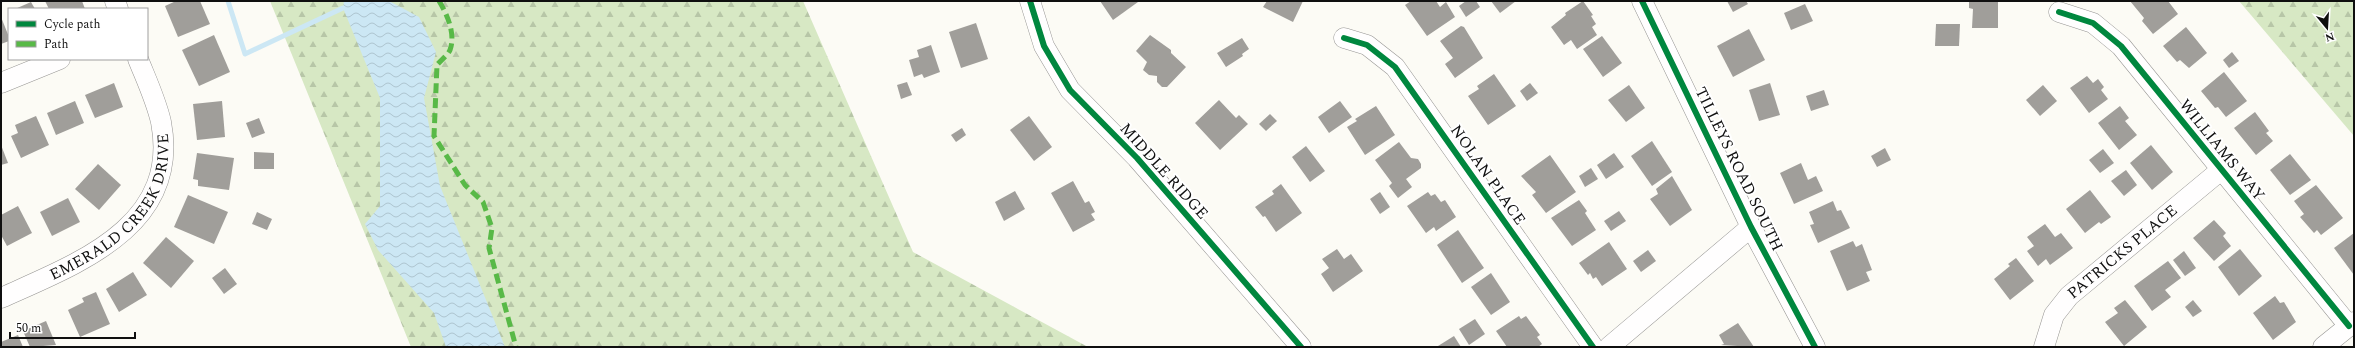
<svg xmlns="http://www.w3.org/2000/svg" width="2355" height="348" font-family="Spectral,serif">
  <style>
    .forest { fill: url(#forest-firs) }
    .water { fill: url(#water-waves) }
    .lines { fill: none; stroke-linecap: round; stroke-linejoin: round }
    .stream { stroke: #cce7f4; stroke-width: 5 }
    .building { fill: #a09e9a }
    .minor-casing { stroke: #969593; stroke-width: 21 }
    .minor { stroke: #fffefe; stroke-width: 20 }
    .quiet { stroke: #58b947; stroke-width: 5; stroke-dasharray: 10 5; stroke-linecap: butt }
    .cycleway-casing { stroke: #fff; stroke-width: 8 }
    .cycleway { stroke: #00873e; stroke-width: 6 }
    .labels { text-anchor: middle; dominant-baseline: central; stroke-width: 4; stroke-linejoin: round; paint-order: stroke }
    .street-label { font-size: 16px; fill: #0f0f0f; stroke: #fff }
  </style>
  <defs>
    <pattern id="forest-firs" width="22" height="20" patternUnits="userSpaceOnUse"><rect width="22" height="20" fill="#d7e8c4"/><path d="M5 1l3.5 6h-7zM16 11l3.5 6h-7z" fill="#b7c6a7"/></pattern>
    <pattern id="water-waves" width="16" height="10" patternUnits="userSpaceOnUse"><rect width="16" height="10" fill="#cce7f4"/><path d="M0 5q4-4 8 0t8 0" fill="none" stroke="#aec5d0"/></pattern>
  </defs>
  <rect width="100%" height="100%" fill="#fcfbf5"/>
  <g class="forest">
    <polygon points="270,1 803,1 913,252 1088,347 411,347"/>
    <polygon points="2239,1 2354,1 2354,136"/>
  </g>
  <polygon class="water" points="344,1 389,1 419,17 436,52 424,98 440,186 505,347 446,347 434,313 378,250 365,224 380,206 380,98 343,8"/>
  <g class="lines">
    <polyline class="stream" points="228,1 245,54 343,8"/>
  </g>
  <g class="building">
    <polygon points="45,1 82,1 85,9 49,9"/>
    <polygon points="176,1 200,1 210,24 178,37 165,6"/>
    <polygon points="1100,1 1137,1 1138,2 1113,20"/>
    <polygon points="1267,1 1303,1 1293,22 1263,7"/>
    <polygon points="1411,1 1436,1 1440,7 1446,2 1455,17 1427,36 1405,5"/>
    <polygon points="1466,1 1476,1 1480,7 1466,17 1459,6"/>
    <polygon points="1491,1 1516,1 1500,13"/>
    <polygon points="1583,1 1593,15 1591,16 1596,24 1592,27 1597,35 1577,49 1571,40 1564,45 1551,27 1566,15 1565,13"/>
    <polygon points="1727,1 1746,1 1748,4 1733,12"/>
    <polygon points="1969,1 1998,1 1998,28 1972,28 1973,9 1969,8"/>
    <polygon points="2130,1 2168,1 2178,14 2153,34 2142,21 2144,18"/>
    <polygon points="31,2 35,9 15,9"/>
    <polygon points="1805,4 1813,21 1791,30 1784,13"/>
    <polygon points="1,17 9,37 9,41 1,44"/>
    <polygon points="976,23 988,59 961,68 949,32"/>
    <polygon points="1936,24 1960,24 1959,46 1935,46"/>
    <polygon points="1461,26 1464,27 1483,58 1455,78 1445,64 1453,58 1440,41"/>
    <polygon points="2186,27 2207,53 2189,68 2180,60 2177,62 2163,46"/>
    <polygon points="1749,29 1765,60 1733,77 1717,46"/>
    <polygon points="214,35 230,72 199,86 182,50"/>
    <polygon points="1150,35 1171,50 1171,53 1186,67 1167,87 1162,87 1157,82 1157,76 1149,75 1143,70 1147,62 1136,51"/>
    <polygon points="1602,36 1622,63 1603,77 1583,49"/>
    <polygon points="1242,38 1249,49 1242,54 1243,56 1226,67 1217,53"/>
    <polygon points="931,45 940,72 924,78 922,74 914,77 909,60 919,57 917,50"/>
    <polygon points="2232,52 2239,61 2229,68 2223,60"/>
    <polygon points="2224,72 2247,101 2226,117 2218,107 2215,108 2201,91"/>
    <polygon points="1494,74 1516,106 1488,125 1468,96 1479,89 1477,86"/>
    <polygon points="2087,76 2093,83 2098,79 2104,87 2101,90 2108,99 2089,113 2070,88"/>
    <polygon points="907,82 912,95 901,99 897,85"/>
    <polygon points="114,83 123,107 95,118 85,95"/>
    <polygon points="1530,83 1538,93 1527,101 1520,91"/>
    <polygon points="1770,83 1780,115 1759,121 1749,90"/>
    <polygon points="1629,85 1645,108 1626,122 1608,100"/>
    <polygon points="2043,85 2057,101 2040,116 2026,100"/>
    <polygon points="1824,90 1829,105 1811,111 1806,96"/>
    <polygon points="1219,100 1236,118 1239,115 1248,124 1220,150 1195,123"/>
    <polygon points="75,101 84,123 56,135 47,113"/>
    <polygon points="222,101 225,137 197,140 193,104"/>
    <polygon points="1340,101 1352,117 1329,133 1318,117"/>
    <polygon points="1376,106 1395,135 1365,155 1347,127 1357,121 1355,119"/>
    <polygon points="2120,106 2129,118 2125,121 2137,135 2119,150 2098,123"/>
    <polygon points="2255,112 2269,131 2266,133 2273,141 2256,155 2234,128"/>
    <polygon points="1270,114 1277,121 1266,131 1259,124"/>
    <polygon points="36,116 49,145 21,158 11,136 18,133 15,125"/>
    <polygon points="1029,116 1052,147 1034,161 1010,130"/>
    <polygon points="259,118 265,133 252,138 246,123"/>
    <polygon points="962,128 966,135 956,142 951,135"/>
    <polygon points="1652,141 1672,172 1652,186 1631,156"/>
    <polygon points="1399,142 1411,158 1418,159 1421,164 1421,168 1406,179 1412,187 1398,198 1389,186 1392,183 1375,160"/>
    <polygon points="1,145 8,163 1,165"/>
    <polygon points="2151,145 2173,172 2152,190 2130,163"/>
    <polygon points="1306,146 1325,171 1310,182 1292,157"/>
    <polygon points="1885,148 1891,160 1877,167 1871,156"/>
    <polygon points="2103,149 2114,163 2100,173 2089,160"/>
    <polygon points="254,152 274,153 274,169 254,169"/>
    <polygon points="197,153 234,158 229,190 198,186 198,180 193,179"/>
    <polygon points="1614,153 1624,167 1606,179 1597,165"/>
    <polygon points="2290,154 2311,180 2290,195 2270,170"/>
    <polygon points="1550,155 1576,192 1546,213 1532,195 1536,192 1521,176"/>
    <polygon points="1801,163 1808,180 1816,176 1823,191 1794,204 1780,173"/>
    <polygon points="98,164 121,185 99,210 75,189"/>
    <polygon points="1591,168 1598,179 1585,187 1579,176"/>
    <polygon points="2126,170 2137,185 2124,196 2111,181"/>
    <polygon points="1672,176 1692,210 1670,226 1650,199 1658,194 1656,189"/>
    <polygon points="1073,181 1085,203 1089,201 1095,212 1091,214 1095,220 1073,232 1051,193"/>
    <polygon points="1281,184 1302,213 1276,232 1265,216 1263,217 1255,207 1274,194 1272,191"/>
    <polygon points="2316,185 2343,218 2321,235 2317,230 2314,233 2300,217 2304,214 2294,201"/>
    <polygon points="2090,190 2111,217 2101,224 2099,222 2085,233 2066,209"/>
    <polygon points="1015,191 1025,209 1004,221 995,202"/>
    <polygon points="1380,192 1390,207 1380,214 1370,199"/>
    <polygon points="1428,192 1431,196 1435,194 1441,202 1445,200 1456,217 1436,231 1434,227 1426,233 1407,206"/>
    <polygon points="188,195 228,212 214,244 174,227"/>
    <polygon points="68,198 80,222 52,236 40,212"/>
    <polygon points="1579,200 1587,211 1585,213 1596,230 1572,246 1551,218"/>
    <polygon points="1833,201 1837,211 1841,210 1850,228 1818,243 1810,225 1814,224 1809,212"/>
    <polygon points="18,206 32,233 7,246 1,235 1,215"/>
    <polygon points="1619,211 1626,221 1611,231 1604,221"/>
    <polygon points="257,212 272,219 267,230 252,224"/>
    <polygon points="2214,220 2226,233 2223,236 2231,246 2214,261 2193,238"/>
    <polygon points="2045,224 2055,237 2061,233 2073,248 2050,265 2046,259 2038,266 2027,251 2034,246 2027,237"/>
    <polygon points="1458,230 1484,268 1462,283 1437,245"/>
    <polygon points="2354,233 2354,275 2334,248"/>
    <polygon points="166,237 194,261 171,288 143,263"/>
    <polygon points="1853,241 1856,247 1862,244 1872,270 1866,272 1870,281 1847,291 1830,251"/>
    <polygon points="1609,242 1627,269 1602,286 1596,277 1593,279 1590,273 1588,275 1579,263"/>
    <polygon points="1337,249 1344,259 1351,254 1363,271 1333,292 1321,274 1329,268 1322,259"/>
    <polygon points="2240,249 2262,276 2239,296 2218,267"/>
    <polygon points="1648,250 1656,261 1641,272 1633,261"/>
    <polygon points="2184,251 2196,268 2185,276 2173,260"/>
    <polygon points="2016,258 2034,281 2010,300 1994,279 2010,266 2008,264"/>
    <polygon points="2168,261 2181,278 2165,290 2171,297 2152,311 2134,286"/>
    <polygon points="225,268 237,284 224,294 212,278"/>
    <polygon points="133,272 147,295 119,312 106,289"/>
    <polygon points="1491,273 1510,302 1491,315 1471,287"/>
    <polygon points="96,292 110,324 80,337 68,310 84,302 82,298"/>
    <polygon points="2275,296 2280,303 2284,302 2296,322 2273,340 2253,313"/>
    <polygon points="2125,300 2147,327 2124,346 2105,322 2118,313 2114,308"/>
    <polygon points="2193,300 2202,311 2193,317 2185,307"/>
    <polygon points="1519,316 1521,319 1526,316 1540,335 1537,337 1542,344 1538,347 1507,347 1496,331"/>
    <polygon points="1475,319 1485,334 1469,345 1459,329"/>
    <polygon points="46,321 56,345 30,347 23,331"/>
    <polygon points="1738,323 1754,347 1721,345 1724,344 1719,335"/>
    <polygon points="18,335 23,347 1,347 1,342"/>
    <polygon points="1454,336 1461,347 1439,347 1438,346"/>
  </g>
  <g class="lines">
    <defs>
      <g id="minor">
        <polyline points="115,1 118,9"/>
        <polyline points="1030,1 1044,46 1070,90 1137,158 1301,347"/>
        <polyline points="1642,1 1751,227 1815,347"/>
        <polyline points="2059,12 2093,23 2121,46 2349,326"/>
        <polyline points="1344,38 1367,45 1395,67 1593,347"/>
        <polyline points="1,83 60,59"/>
        <path id="s1" d="M1 298C76 264 181 227 161 122 156 100 146 79 138 59"/>
        <polyline points="1609,347 1751,227"/>
        <path id="s2" d="M2044 347 2054 315 2069 296 2221 170"/>
        <polyline points="2323,347 2354,322"/>
      </g>
    </defs>
    <use href="#minor" class="minor-casing"/>
    <use href="#minor" class="minor"/>
    <path class="quiet" d="M439 1C447 14 456 34 450 50 448 55 440 61 437 65L434 136 465 185 483 202 492 228 489 248 516 347"/>
    <defs>
      <g id="cycleway">
        <polyline points="1030,1 1044,46 1070,90 1137,158 1301,347"/>
        <polyline points="1642,1 1751,227 1815,347"/>
        <polyline points="2059,12 2093,23 2121,46 2349,326"/>
        <polyline points="1344,38 1367,45 1395,67 1593,347"/>
      </g>
    </defs>
    <use href="#cycleway" class="cycleway-casing"/>
    <use href="#cycleway" class="cycleway"/>
  </g>
  <g class="labels">
    <g class="street-label">
      <text transform="translate(2222 150) rotate(51)">WILLIAMS WAY</text>
      <text transform="translate(1739 169) rotate(64)">TILLEYS ROAD SOUTH</text>
      <text transform="translate(1164 171) rotate(48)">MIDDLE RIDGE</text>
      <text transform="translate(1488 175) rotate(55)">NOLAN PLACE</text>
      <text stroke="none"><textPath href="#s1" startOffset="152">EMERALD CREEK DRIVE</textPath></text>
      <text stroke="none"><textPath href="#s2" startOffset="127">PATRICKS PLACE</textPath></text>
    </g>
  </g>
  <rect width="2355" height="348" fill="none" stroke="#0f0f0f" stroke-width="4"/>
  <rect x="8" y="8" width="140" height="52" fill="#ffffff" stroke="#9f9f9f"/>
  <rect x="16" y="21" width="20" height="6" fill="#00873e" stroke="#9f9f9f"/>
  <text x="44" y="28" font-size="12" fill="#0f0f0f">Cycle path</text>
  <rect x="16" y="41" width="20" height="6" fill="#58b947" stroke="#9f9f9f"/>
  <text x="44" y="48" font-size="12" fill="#0f0f0f">Path</text>
  <g transform="translate(2327 28) rotate(162)" stroke="#ffffff" stroke-width="3" paint-order="stroke">
  <path d="M0-3L7 15L0 10L-7 15Z" fill="#0f0f0f"/>
  <text y="-6" font-size="11" font-weight="bold" text-anchor="middle" fill="#0f0f0f">N</text>
  </g>
  <path d="M10 332v6h125v-6" fill="none" stroke="#0f0f0f" stroke-width="2"/>
  <text x="16" y="332" font-size="12" fill="#0f0f0f" stroke="#ffffff" stroke-width="3" paint-order="stroke">50 m</text>
</svg>
